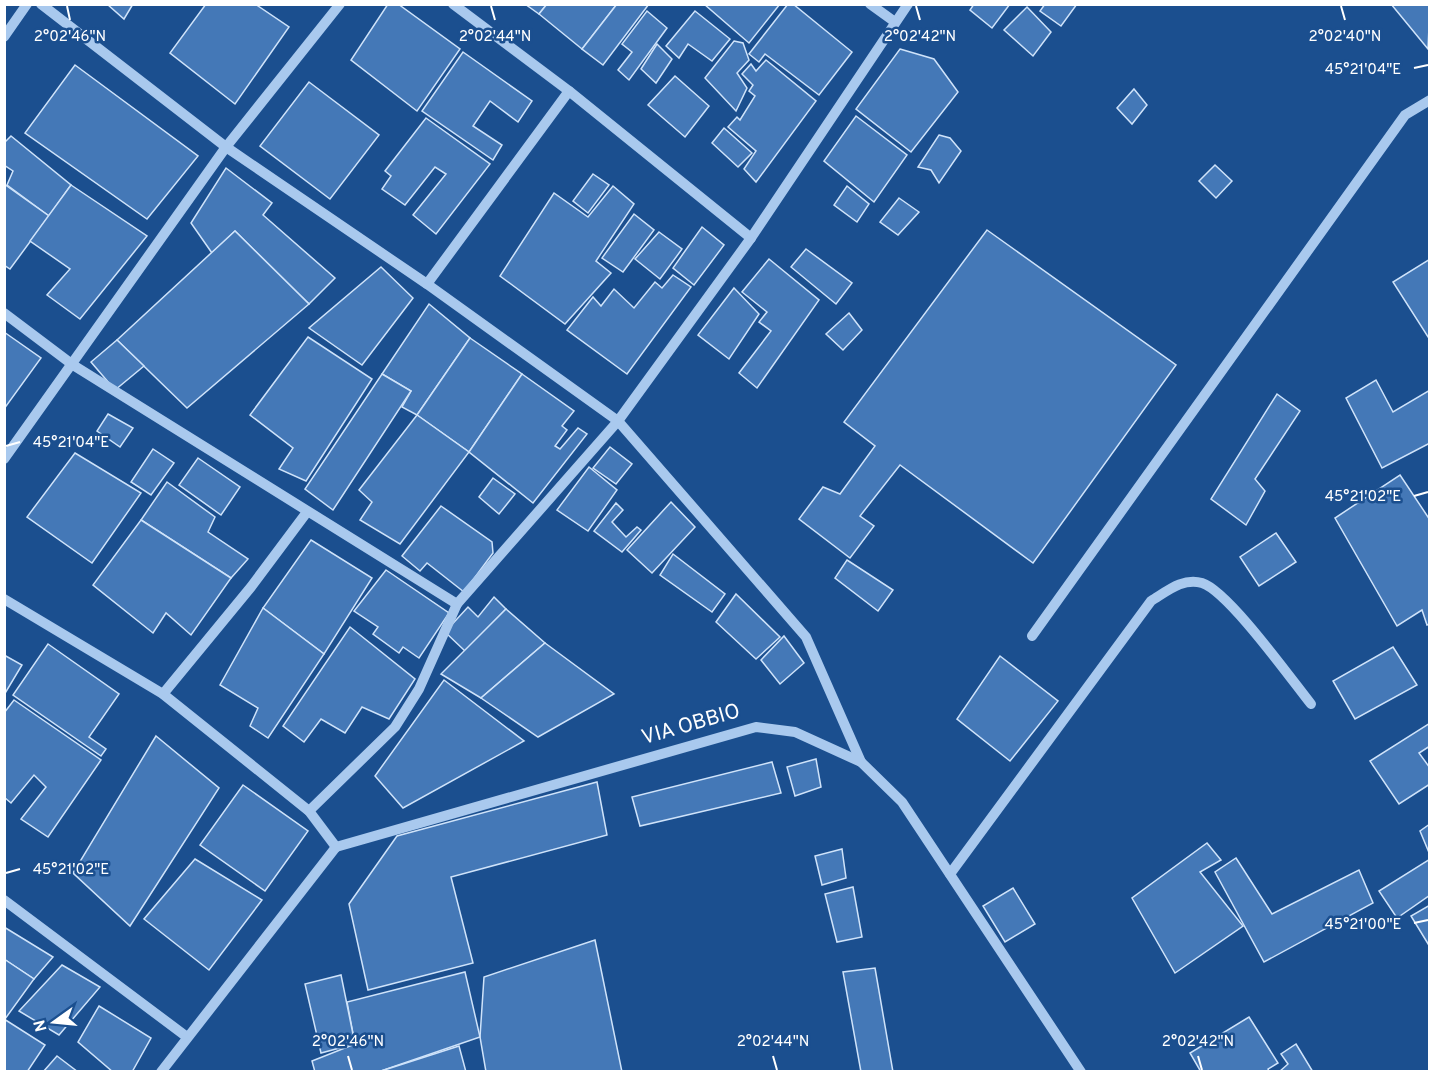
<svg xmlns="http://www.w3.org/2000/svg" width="1434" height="1076" font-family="Overpass,sans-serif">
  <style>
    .building { fill: #4478b7; stroke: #cfe3fa; stroke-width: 1.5 }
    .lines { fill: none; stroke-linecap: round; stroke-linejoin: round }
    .minor { stroke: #a9c9ee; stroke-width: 10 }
    .ticks { fill: none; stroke: #fff; stroke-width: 2 }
    .labels { text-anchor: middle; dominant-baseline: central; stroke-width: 5; stroke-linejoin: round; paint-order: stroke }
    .street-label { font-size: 21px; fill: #fff; stroke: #1b4f8f }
    .ticks-label { font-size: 15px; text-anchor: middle; fill: #fff; stroke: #1b4f8f; stroke-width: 5; stroke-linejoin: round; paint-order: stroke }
  </style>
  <rect width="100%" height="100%" fill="#1b4f8f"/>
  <g class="building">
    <polygon points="107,4 133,4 124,19"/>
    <polygon points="206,4 255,4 289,27 235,104 170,53"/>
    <polygon points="388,4 398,4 460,49 417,111 351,60"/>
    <polygon points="525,4 547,4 539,14"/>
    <polygon points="547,4 617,4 582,49 539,14"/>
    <polygon points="617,4 649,4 603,65 582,49"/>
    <polygon points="704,4 780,4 749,43"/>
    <polygon points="788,4 793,4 852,52 819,95 765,54 759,62 749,54"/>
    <polygon points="974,4 1010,4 992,28 970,10"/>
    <polygon points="1045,4 1077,4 1061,26 1040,11"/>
    <polygon points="1391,4 1430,4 1428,49"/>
    <polygon points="1027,7 1051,32 1033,56 1004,30"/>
    <polygon points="647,11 667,28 629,80 618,70 632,52 622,44"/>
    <polygon points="695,11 730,39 712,61 688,44 679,58 666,46"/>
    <polygon points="734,41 743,43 749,60 737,73 747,88 736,111 705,78"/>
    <polygon points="657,44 672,59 656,83 641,69"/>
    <polygon points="900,49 934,59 958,92 911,152 856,109"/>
    <polygon points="463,52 532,101 518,122 490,101 473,126 502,145 493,160 422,111"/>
    <polygon points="766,60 816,101 756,182 744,169 756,151 728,127 737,117 740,120 755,96 749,91 753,85 742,74 751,64 756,71"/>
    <polygon points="75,65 198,156 147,219 25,133"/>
    <polygon points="675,76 709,106 685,137 648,105"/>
    <polygon points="309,82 379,135 330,199 260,146"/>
    <polygon points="1134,89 1147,105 1132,124 1117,108"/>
    <polygon points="856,116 907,155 874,202 824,161"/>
    <polygon points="426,118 490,164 436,234 413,215 446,174 435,167 405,205 382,189 391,176 385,171"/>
    <polygon points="724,128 752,153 738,167 712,143"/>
    <polygon points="939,135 950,138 961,151 939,183 931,170 918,167"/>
    <polygon points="11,136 71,185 49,216 7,185 13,171 4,165 4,143"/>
    <polygon points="1215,165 1232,181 1216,198 1199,181"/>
    <polygon points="226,168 272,203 263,215 335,278 309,304 235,231 212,253 191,223"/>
    <polygon points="593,174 609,185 588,213 573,201"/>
    <polygon points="4,184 49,216 10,269 4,265"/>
    <polygon points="71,185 147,236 80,319 47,295 70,269 30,241"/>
    <polygon points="613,186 634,204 596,261 611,273 565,324 500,276 554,193 588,217"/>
    <polygon points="847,186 869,204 857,222 834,205"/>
    <polygon points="899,198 919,212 898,235 880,222"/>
    <polygon points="634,214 654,230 623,272 602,258"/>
    <polygon points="702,227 724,245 694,285 673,268"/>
    <polygon points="987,230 1176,365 1033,563 900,465 860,516 874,526 850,558 799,519 823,487 840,494 875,446 844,422"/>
    <polygon points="235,231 309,304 187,408 117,340"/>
    <polygon points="659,232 682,249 660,279 635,259"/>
    <polygon points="806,249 852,283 836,304 791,267"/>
    <polygon points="769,259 819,300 757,388 739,373 771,331 759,322 767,312 742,292"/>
    <polygon points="1430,259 1430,340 1393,282"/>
    <polygon points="381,267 413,298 362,365 309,328"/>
    <polygon points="673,275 691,287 627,374 567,330 593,297 601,306 614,289 634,308 655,282 662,288"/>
    <polygon points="734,288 759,314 729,359 698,335"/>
    <polygon points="429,304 470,338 417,415 402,407 411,391 382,374"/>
    <polygon points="849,313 862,330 843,350 826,334"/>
    <polygon points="4,332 41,358 4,409"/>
    <polygon points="308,337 372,379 306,481 279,469 293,448 250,415"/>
    <polygon points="470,338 522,374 469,452 417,415"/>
    <polygon points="117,340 144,366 115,390 91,362"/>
    <polygon points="382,374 411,391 333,510 305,489"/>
    <polygon points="522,374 574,411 562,426 567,430 555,446 560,449 578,428 587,434 533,503 469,452"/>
    <polygon points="1376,380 1393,412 1430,390 1430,443 1382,468 1346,398"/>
    <polygon points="1277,394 1300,411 1255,479 1265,491 1246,525 1211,499"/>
    <polygon points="108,414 133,428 120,447 97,431"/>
    <polygon points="417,415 469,452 400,544 360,520 372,502 359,490"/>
    <polygon points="610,447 632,464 616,484 593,468"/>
    <polygon points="153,449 174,463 151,495 131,482"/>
    <polygon points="75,453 141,493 92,563 27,517"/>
    <polygon points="198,458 240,487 221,515 179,485"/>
    <polygon points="589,467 617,490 588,531 557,510"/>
    <polygon points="1400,475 1430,520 1430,624 1427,625 1422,610 1397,626 1335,518"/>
    <polygon points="493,478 515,494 499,514 479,497"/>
    <polygon points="167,482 215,517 208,532 248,559 231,578 141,520"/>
    <polygon points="671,502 695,527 652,573 627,550"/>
    <polygon points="616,503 623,510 612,522 626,537 637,527 641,530 622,552 594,531"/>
    <polygon points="441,506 492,542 493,553 464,592 427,563 420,571 402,556"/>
    <polygon points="141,520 231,578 191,635 166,613 153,633 93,585"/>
    <polygon points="1276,533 1296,562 1259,586 1240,557"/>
    <polygon points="311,540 372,578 324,654 263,608"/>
    <polygon points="673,554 725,594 712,612 660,575"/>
    <polygon points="847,560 893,590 878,611 835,578"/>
    <polygon points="386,570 449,613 419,658 403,647 399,653 373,634 378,627 354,611"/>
    <polygon points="736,594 780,637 756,659 716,622"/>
    <polygon points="494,597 506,609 465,651 445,632 468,607 478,617"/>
    <polygon points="263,608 324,654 268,738 250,726 258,708 220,685"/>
    <polygon points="506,609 545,643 481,698 441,674"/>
    <polygon points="350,627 415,679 389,719 362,707 345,733 321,719 304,742 283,726"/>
    <polygon points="784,636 804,663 780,684 761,660"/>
    <polygon points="545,643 614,694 538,737 481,698"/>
    <polygon points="48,644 119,694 89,737 106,749 101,756 13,695"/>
    <polygon points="1393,647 1417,685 1355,719 1333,681"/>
    <polygon points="4,655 22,665 4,695"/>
    <polygon points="1000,656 1058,701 1010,761 957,719"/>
    <polygon points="444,680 524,741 403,808 375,776"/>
    <polygon points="14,700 101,760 48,837 21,819 46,787 34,775 11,803 4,797 4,713"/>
    <polygon points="1430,723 1430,746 1419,753 1430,768 1430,784 1399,804 1370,761"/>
    <polygon points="156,736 219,788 130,926 73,873"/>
    <polygon points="816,759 821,787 795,796 787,767"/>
    <polygon points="772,762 781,793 640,826 632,797"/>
    <polygon points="597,782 607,835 451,877 473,963 368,990 349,904 397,836"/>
    <polygon points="243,785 308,831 265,891 200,845"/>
    <polygon points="1430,824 1430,855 1420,831"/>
    <polygon points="1207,843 1221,860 1200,872 1243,926 1175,973 1132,898"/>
    <polygon points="842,849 846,878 822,885 815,856"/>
    <polygon points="1236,858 1272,914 1359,870 1373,903 1264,962 1215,872"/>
    <polygon points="195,859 262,900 209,970 144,919"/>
    <polygon points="1430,859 1430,895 1397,918 1379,891"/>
    <polygon points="853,887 862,937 837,942 825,894"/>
    <polygon points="1013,888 1035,924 1005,942 983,906"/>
    <polygon points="1430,905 1430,947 1411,916"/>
    <polygon points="4,927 53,957 34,979 4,959"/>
    <polygon points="595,940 622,1072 486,1072 480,1037 484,977"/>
    <polygon points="4,959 34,979 5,1019 4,1019"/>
    <polygon points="62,965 100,987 59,1035 19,1011"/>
    <polygon points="875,968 893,1072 861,1072 843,972"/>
    <polygon points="465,972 480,1037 378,1072 315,1072 312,1061 355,1044 347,1002"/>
    <polygon points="341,975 355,1044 321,1053 305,984"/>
    <polygon points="99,1006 151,1038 132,1072 113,1072 78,1042"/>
    <polygon points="1249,1017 1278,1063 1268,1069 1269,1072 1201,1072 1190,1053"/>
    <polygon points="4,1019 45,1045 27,1072 4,1072"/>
    <polygon points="1296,1044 1313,1072 1279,1072 1288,1064 1281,1054"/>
    <polygon points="459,1046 466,1072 378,1072"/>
    <polygon points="57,1056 78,1072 43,1072"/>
  </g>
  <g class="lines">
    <g class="minor">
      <polyline points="41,4 226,147 427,284 618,421 806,637 861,762"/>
      <polyline points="453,4 569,91 751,238"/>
      <polyline points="870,4 895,22"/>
      <polyline points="4,37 27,4"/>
      <polyline points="427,284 569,91"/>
      <polyline points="4,313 73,365 457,604"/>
      <polyline points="4,459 226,147 340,4"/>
      <polyline points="4,599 163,694 309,811 336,847"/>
      <polyline points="1032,636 1405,115 1430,100"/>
      <polyline points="163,694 251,587 307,512"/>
      <polyline points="309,811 395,727 419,689 457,604 618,421 751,238 908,4"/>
      <polyline points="336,847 756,727 795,732 861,762 902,802 1081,1072"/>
      <path d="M950 874 1151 601C1166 592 1183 577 1202 583 1228 591 1291 679 1311 704"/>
      <polyline points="4,900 187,1037"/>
      <polyline points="161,1072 336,847"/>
    </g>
  </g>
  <path class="ticks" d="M67 6 70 20M491 6 495 20M916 6 920 20M1341 6 1345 20M1414 68 1428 65M6 446 20 442M1414 496 1428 492M6 873 20 869M1414 923 1428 920M348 1056 352 1070M773 1056 777 1070M1198 1056 1202 1070"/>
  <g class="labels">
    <g class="street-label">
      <text transform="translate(691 725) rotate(-16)">VIA OBBIO</text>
    </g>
  </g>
  <g class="ticks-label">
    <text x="70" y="41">2°02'46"N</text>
    <text x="495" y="41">2°02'44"N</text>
    <text x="920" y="41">2°02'42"N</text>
    <text x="1345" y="41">2°02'40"N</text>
    <text x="1363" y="74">45°21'04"E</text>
    <text x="71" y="447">45°21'04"E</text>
    <text x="1363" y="501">45°21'02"E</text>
    <text x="71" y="874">45°21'02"E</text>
    <text x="1363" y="929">45°21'00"E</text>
    <text x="348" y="1046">2°02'46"N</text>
    <text x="773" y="1046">2°02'44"N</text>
    <text x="1198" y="1046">2°02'42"N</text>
  </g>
  <rect width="1434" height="1076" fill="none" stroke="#ffffff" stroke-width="12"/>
  <g transform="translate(54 1022) rotate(255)" stroke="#1b4f8f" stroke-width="4.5" paint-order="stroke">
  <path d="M0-4.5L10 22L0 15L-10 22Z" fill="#ffffff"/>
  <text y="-9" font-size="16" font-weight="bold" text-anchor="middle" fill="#ffffff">N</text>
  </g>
</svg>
